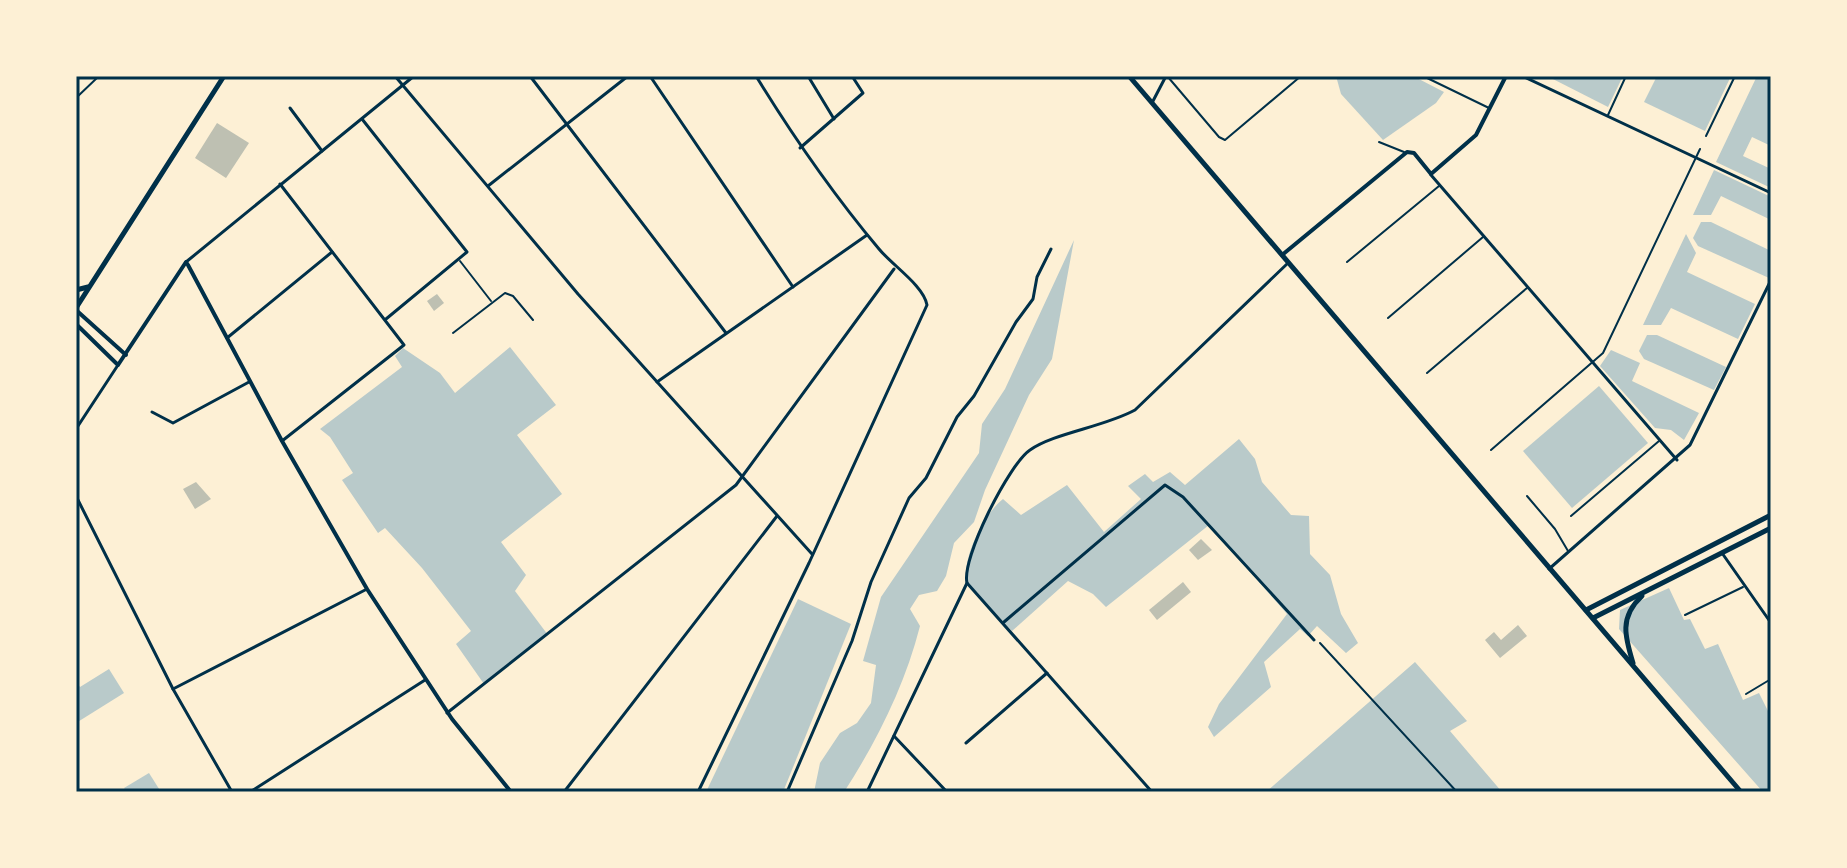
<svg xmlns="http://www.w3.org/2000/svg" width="1847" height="868" font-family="'PT Sans Narrow',sans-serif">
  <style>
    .green { fill: #b9caca }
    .building { fill: #bec0b2 }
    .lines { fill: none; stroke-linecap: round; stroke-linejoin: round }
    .path { stroke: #003049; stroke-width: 2 }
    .service { stroke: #003049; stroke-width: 2 }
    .minor { stroke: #003049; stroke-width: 3 }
    .tertiary { stroke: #003049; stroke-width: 4 }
    .secondary { stroke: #003049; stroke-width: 5 }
    .neatline { fill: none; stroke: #003049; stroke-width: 3 }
  </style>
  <rect width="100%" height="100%" fill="#fdf0d5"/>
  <g class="green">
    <polygon points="1336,76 1413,76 1444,92 1436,103 1383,140 1341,94"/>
    <polygon points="1547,76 1623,76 1608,107"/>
    <polygon points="1657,76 1731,76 1705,131 1644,102"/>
    <polygon points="1757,76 1771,76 1771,146 1752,137 1743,156 1771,169 1771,188 1716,162"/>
    <polygon points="1714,170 1771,197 1771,220 1721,196 1711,215 1693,215"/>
    <polygon points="1701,222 1711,222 1771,251 1769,278 1698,246 1693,238"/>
    <polygon points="1686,234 1696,253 1687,272 1755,304 1738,339 1671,308 1661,325 1643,325"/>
    <path d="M1074 240 1052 359 1029 395 985 490 974 522 954 543 946 576 937 591 919 595 910 609 920 626C905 685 877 741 844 792H814L820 763 840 733 857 723 871 703 876 665 863 661 881 597 979 453 982 424 1005 389Z"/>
    <polygon points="1647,335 1657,335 1726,367 1714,390 1644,359 1639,351"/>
    <polygon points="510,347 556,405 517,435 562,494 501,542 526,575 515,591 548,635 484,684 456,644 471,631 422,568 385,528 378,533 342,480 353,473 330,437 320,429 402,367 395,356 403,348 440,373 455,393"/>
    <polygon points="1611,350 1640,363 1632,381 1699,413 1684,440 1671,430 1655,428 1600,366"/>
    <polygon points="1599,386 1648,443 1572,508 1523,451"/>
    <path d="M1239 439 1255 459 1262 482 1291 515 1309 516 1310 554 1330 575 1341 614 1358 643 1346 653 1317 626 1308 636 1300 629 1264 662 1271 687 1214 737 1208 727 1219 704 1287 614 1209 525 1106 607 1093 594 1068 581 1012 631 967 583C961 559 984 514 1003 499L1021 515 1067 485 1104 532 1141 499 1128 486 1145 474 1153 482 1170 472 1185 485Z"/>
    <polygon points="1669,588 1684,620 1690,619 1705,649 1718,644 1743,700 1759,693 1771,717 1771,792 1763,792 1619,629 1620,610"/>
    <polygon points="798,599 851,624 783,792 706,792"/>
    <polygon points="1415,662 1467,721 1450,731 1502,792 1266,792"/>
    <polygon points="109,669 124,693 76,723 76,681 80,687"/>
    <polygon points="149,773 161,792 127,792 124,788"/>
  </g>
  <g class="building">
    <polygon points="217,123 249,143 226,178 195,158"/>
    <polygon points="437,294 444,303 434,311 427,301"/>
    <polygon points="196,482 211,499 195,509 183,489"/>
    <polygon points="1201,539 1212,550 1198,560 1189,550"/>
    <polygon points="1183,582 1191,592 1157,620 1149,610"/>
    <polygon points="1518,625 1527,636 1500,658 1485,640 1494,632 1501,640"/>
  </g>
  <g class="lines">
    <polyline class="path" points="1320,643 1457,792"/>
    <g class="service">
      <polyline points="1423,76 1489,108"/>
      <polyline points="1168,77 1219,137 1225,140 1301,76"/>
      <polyline points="76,98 99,76"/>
      <polyline points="1608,115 1626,76"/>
      <polyline points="1706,136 1735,76"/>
      <polyline points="1379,142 1404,152"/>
      <polyline points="460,261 491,301"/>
      <polyline points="1347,262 1439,186"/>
      <polyline points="1388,318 1483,237"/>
      <polyline points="453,333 505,293 513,296 533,320"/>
      <polyline points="1427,373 1527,288"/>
      <polyline points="1491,450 1603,353 1700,149"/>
      <polyline points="1527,496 1555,529 1568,551"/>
      <polyline points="1571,516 1659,441"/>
      <polyline points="1685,615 1743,587"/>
      <polyline points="1746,694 1771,679"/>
    </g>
    <g class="minor">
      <polyline points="395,76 578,294 812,554"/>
      <polyline points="530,76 726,333"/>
      <polyline points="650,76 793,287"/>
      <polyline points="808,76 834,119"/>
      <polyline points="1522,76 1771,193"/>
      <polyline points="1153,101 1166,76"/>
      <polyline points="290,108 322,151"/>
      <polyline points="362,119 467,252 386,319"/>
      <polyline points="800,148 863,93 852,76"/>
      <polyline points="1431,175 1677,460"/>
      <polyline points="280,184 404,345 282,441"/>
      <polyline points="488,186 628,76"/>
      <polyline points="186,262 414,76"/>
      <polyline points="227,338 332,252"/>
      <polyline points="657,382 867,235"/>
      <polyline points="152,412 173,423 249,382"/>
      <polyline points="76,429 118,365"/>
      <polyline points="76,496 173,689 232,792"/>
      <polyline points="1722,553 1771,623"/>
      <polyline points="1549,569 1690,445 1771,280"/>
      <polyline points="1004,622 1165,485 1183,497 1314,640"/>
      <polyline points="173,689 367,589"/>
      <polyline points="447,713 736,485 894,269"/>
      <polyline points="894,736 947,792"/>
      <polyline points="966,743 1047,673"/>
      <polyline points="250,792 425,680"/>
      <polyline points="564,792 777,516"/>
      <path d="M698 792 809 563 927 305C924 286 892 265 879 249 833 194 794 138 756 76"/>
      <polyline points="787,792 852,641 871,582 909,498 926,478 957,417 974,396 1016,322 1033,299 1037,277 1051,249"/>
      <polyline points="867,792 967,583"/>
      <path d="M1152 792 967 583C961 559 1009 464 1030 450 1054 433 1104 427 1135 410L1288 263"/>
    </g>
    <g class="tertiary">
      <polyline points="1282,255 1407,152 1414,153 1431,174 1476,135 1506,76"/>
      <polyline points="76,310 126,355"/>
      <polyline points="76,324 118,365 186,262 188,265 282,441 367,589 452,719 511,792"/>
      <polyline points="1771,426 1771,446"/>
    </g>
    <g class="secondary">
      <polyline points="1129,76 1741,792"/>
      <polyline points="76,290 88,287"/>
      <polyline points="76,308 224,76"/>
      <polyline points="1586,610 1771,515"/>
      <polyline points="1593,618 1771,528"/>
      <path d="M1633 663C1625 637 1619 617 1642 596"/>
    </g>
  </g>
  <rect width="1847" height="868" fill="none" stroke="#fdf0d5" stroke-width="156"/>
  <rect x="78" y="78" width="1691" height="712" class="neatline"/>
</svg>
